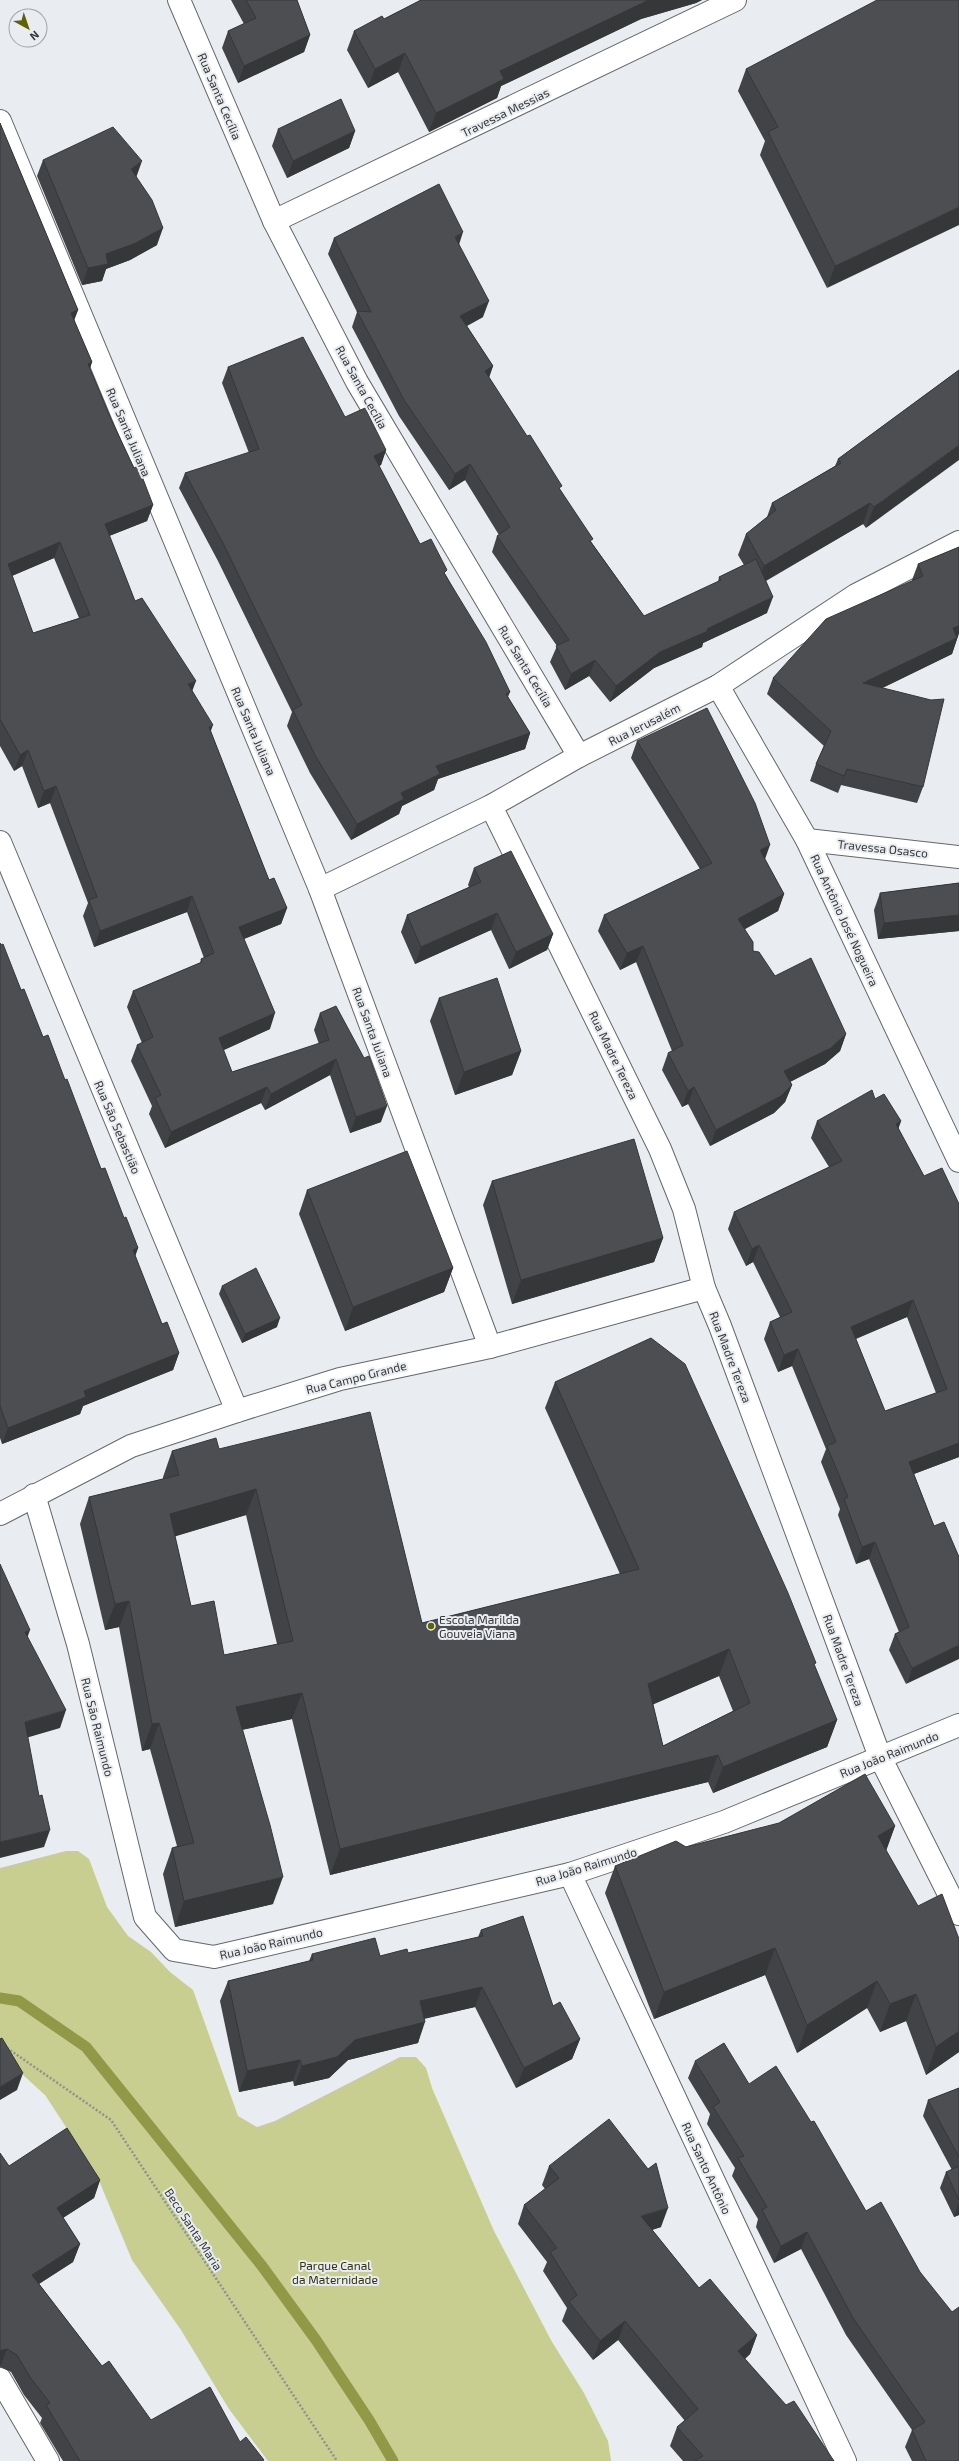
<svg xmlns="http://www.w3.org/2000/svg" width="959" height="2461" font-family="'Exo 2',sans-serif">
  <style>
    .green { fill: #c7ce90 }
    .lines { fill: none; stroke-linecap: round; stroke-linejoin: round }
    .stream { stroke: #919846; stroke-width: 11 }
    .street-casing { stroke: #64676b; stroke-width: 24 }
    .secondary-casing { stroke: #64676b; stroke-width: 24 }
    .path { stroke: #8e9093; stroke-width: 2.5; stroke-dasharray: 2 2; stroke-linecap: butt }
    .street { stroke: #fff; stroke-width: 22 }
    .secondary { stroke: #fff; stroke-width: 22 }
    .wall { fill: #414347; fill-rule: evenodd }
    .shaded-wall { fill: #353739 }
    .building { fill: #4c4e52; stroke: #353739; fill-rule: evenodd }
    .poi-dot { fill: #5e6300; stroke: #e9ecf0; stroke-width: 1.5 }
    .labels { text-anchor: middle; dominant-baseline: central; stroke-width: 4; stroke-linejoin: round; paint-order: stroke }
    .street-label { font-size: 12px; fill: #363739; stroke: #e9ecf0 }
    .poi-label { font-size: 12px; fill: #363739; stroke: #e9ecf0; text-anchor: start }
    .park-label { font-size: 12px; fill: #323410; stroke: #e9ecf0 }
  </style>
  <rect width="100%" height="100%" fill="#e9ecf0"/>
  <polygon class="green" points="66,1851 78,1851 89,1859 107,1907 128,1936 151,1952 170,1972 193,1990 238,2116 257,2127 275,2121 400,2057 416,2057 426,2068 432,2088 494,2231 552,2342 584,2393 608,2441 611,2461 268,2461 229,2409 181,2330 132,2260 95,2171 45,2095 0,2054 0,1868"/>
  <g class="lines">
    <polyline class="stream" points="0,1998 19,2001 86,2047 262,2266 316,2340 369,2420 393,2461"/>
    <defs>
      <g id="street">
        <polyline points="179,0 274,221 357,382 579,756"/>
        <polyline points="0,121 320,889 490,1347"/>
        <polyline points="274,221 735,0"/>
        <polyline points="718,686 807,840 959,1161"/>
        <polyline points="491,806 660,1149 684,1209 704,1288"/>
        <polyline points="807,840 959,857"/>
        <polyline points="0,842 237,1411"/>
        <polyline points="320,889 491,806 579,756 718,686 856,595 959,542"/>
        <polyline points="34,1495 78,1644 145,1917 174,1950 214,1957 570,1874 724,1822 959,1725"/>
        <polyline points="570,1874 845,2461"/>
        <polyline points="0,2379 48,2461"/>
      </g>
      <polyline id="secondary" points="0,1514 131,1446 237,1411 340,1379 490,1347 704,1288 720,1326 880,1757 959,1914"/>
    </defs>
    <use href="#street" class="street-casing"/>
    <use href="#secondary" class="secondary-casing"/>
    <polyline class="path" points="7,2048 111,2120 337,2461"/>
    <use href="#street" class="street"/>
    <use href="#secondary" class="secondary"/>
  </g>
  <g class="wall">
    <polygon points="231,0 297,0 310,35 304,52 238,83 222,48 228,31 244,24"/>
    <polygon points="421,0 702,0 696,3 641,19 501,86 497,98 429,132 398,72 368,88 347,50 354,31 384,19"/>
    <polygon points="959,0 827,288 760,155 765,141 738,91 746,69"/>
    <path d="M0 123 78 310 74 320 92 362 90 369 111 419 134 468 153 505 147 521 109 536 135 601 192 691 211 732 269 880 287 908 281 924 244 939 270 1029 223 1050 232 1072 319 1044 314 1030 320 1013 381 1122 350 1133 330 1075 265 1110 261 1103 165 1148 149 1114 152 1106 131 1061 137 1045 142 1043 127 1007 133 991 200 963 201 959 204 958 187 912 94 947 83 916 88 903 50 803 38 808 22 766 14 771 0 746ZM54 558 79 618 33 633 12 576Z"/>
    <polygon points="278,129 355,131 349,148 287,178 272,146"/>
    <polygon points="43,160 136,176 157,245 130,260 106,269 102,281 82,285 37,176"/>
    <polygon points="334,238 459,244 483,317 467,326 493,366 489,378 561,491 592,543 644,616 718,582 719,577 744,565 738,555 746,534 767,517 772,503 835,466 838,459 959,370 866,528 863,524 766,581 767,613 703,643 702,647 654,668 610,702 589,676 565,690 550,662 557,646 492,552 497,536 499,535 465,480 449,490 399,416 352,327 357,312 328,254"/>
    <polygon points="228,367 345,417 386,450 381,465 379,466 420,544 446,575 510,692 508,697 530,733 525,749 438,779 434,790 402,806 399,814 351,840 310,773 287,726 292,712 218,561 179,488 185,473 249,453 222,383"/>
    <polygon points="959,547 959,633 952,654 882,688 923,787 917,803 841,785 838,793 810,781 816,764 824,746 767,694 773,678 913,581 912,580 918,564"/>
    <polygon points="637,741 765,859 784,894 778,911 745,929 753,951 775,976 846,1034 840,1051 825,1064 790,1082 792,1085 785,1102 774,1113 710,1146 688,1104 682,1107 662,1070 668,1053 672,1051 636,962 620,970 598,931 604,915 700,869 631,758"/>
    <polygon points="474,868 553,934 547,950 509,969 491,930 415,964 401,932 407,915 469,887 468,885"/>
    <polygon points="959,883 959,931 878,939 874,910 880,893"/>
    <polygon points="0,943 21,990 43,1037 65,1080 101,1169 138,1248 135,1256 162,1324 179,1353 173,1370 83,1406 80,1414 2,1444 0,1438"/>
    <polygon points="439,998 521,1051 512,1075 455,1095 430,1021"/>
    <path d="M875 1099 901 1121 898 1129 924 1176 959 1204V1457L914 1474 934 1526 959 1557 906 1684 889 1650 895 1634 899 1632 869 1559 856 1564 838 1515 840 1509 821 1462 826 1449 792 1366 778 1372 764 1339 770 1322 780 1317 753 1262 746 1266 728 1229 734 1212 829 1167 811 1138 817 1121ZM907 1317 936 1393 885 1411 856 1339Z"/>
    <polygon points="492,1181 663,1238 654,1262 512,1304 483,1205"/>
    <polygon points="307,1190 453,1268 444,1292 345,1331 299,1214"/>
    <polygon points="222,1286 277,1327 242,1343 219,1294"/>
    <path d="M555 1382 815 1667 837 1720 827 1747 713 1793 708 1782 330 1875 292 1719 242 1730 273 1904 175 1927 163 1874 172 1848 177 1846 150 1749 142 1751 119 1627 105 1630 80 1524 89 1497 163 1479V1477L172 1451 219 1449 422 1623 620 1574 545 1408ZM246 1515 277 1644 224 1655 191 1606 175 1536ZM719 1676 733 1711 663 1746 653 1704Z"/>
    <polygon points="895,1826 886,1850 959,2052 926,2075 906,2021 880,2032 867,2008 797,2053 765,1975 654,2019 605,1893 615,1866 686,1847"/>
    <polygon points="481,1930 553,2006 580,2039 572,2059 516,2088 475,2007 424,2019 418,2043 348,2060 329,2078 294,2086 293,2081 239,2092 220,2001 228,1981 309,1961 312,1954 380,1956 408,1953 478,1937"/>
    <polygon points="695,2061 959,2461 912,2461 905,2447 912,2430 846,2335 801,2249 774,2263 756,2227 758,2219 732,2176 735,2168 707,2124 710,2114 688,2078"/>
    <polygon points="959,2088 959,2215 954,2217 940,2188 946,2172 952,2170 923,2116 928,2100"/>
    <polygon points="9,2166 100,2180 94,2198 63,2218 80,2244 73,2262 39,2284 102,2366 151,2420 240,2442 263,2461 63,2461 40,2423 42,2418 24,2395 11,2372 0,2367"/>
    <polygon points="549,2166 661,2227 652,2230 699,2288 757,2335 750,2354 745,2359 834,2461 683,2461 670,2446 677,2427 685,2421 618,2340 593,2360 562,2321 567,2308 543,2271 547,2262 518,2224 524,2205 545,2189 542,2185"/>
  </g>
  <g class="shaded-wall">
    <polygon points="649,0 702,0 696,3 641,19 501,86 497,98 429,132 436,113 500,71"/>
    <polygon points="310,35 304,52 238,83 244,66"/>
    <polygon points="405,53 398,72 368,88 375,69"/>
    <polygon points="355,131 349,148 287,178 293,161"/>
    <polygon points="142,161 136,178 131,169"/>
    <polygon points="959,207 959,225 827,288 835,266"/>
    <polygon points="163,228 157,245 130,260 106,269 102,281 82,285 88,268 106,254"/>
    <polygon points="463,232 458,248 455,237"/>
    <polygon points="489,301 483,317 455,332 460,316"/>
    <polygon points="78,310 72,326 71,313"/>
    <polygon points="92,362 86,378 88,364"/>
    <polygon points="493,366 487,382 485,371"/>
    <polygon points="959,445 959,460 866,528 874,507"/>
    <polygon points="386,450 381,465 368,472 374,456"/>
    <polygon points="470,464 465,480 449,490 455,474"/>
    <polygon points="870,503 863,524 756,586 764,566"/>
    <polygon points="153,505 147,521 99,540 105,524"/>
    <polygon points="60,542 54,558 2,580 8,564"/>
    <polygon points="773,597 767,613 703,643 702,647 654,668 610,702 616,686 660,652 707,629"/>
    <polygon points="959,626 959,633 952,654 858,700 863,683 953,628"/>
    <polygon points="595,660 589,676 565,690 571,674"/>
    <polygon points="196,681 190,697 188,684"/>
    <polygon points="213,725 207,742 209,727"/>
    <polygon points="530,733 525,749 438,779 434,790 402,806 399,814 351,840 357,824 401,793 436,766"/>
    <polygon points="28,750 22,766 14,771 20,755"/>
    <polygon points="847,769 838,793 844,776"/>
    <polygon points="56,786 50,803 38,808 44,791"/>
    <polygon points="770,845 764,862 760,850"/>
    <polygon points="784,894 778,911 732,936 738,919"/>
    <polygon points="192,896 187,912 94,947 100,931"/>
    <polygon points="287,908 281,924 233,943 239,927"/>
    <polygon points="497,913 491,930 415,964 421,947"/>
    <polygon points="959,915 959,931 878,939 884,923"/>
    <polygon points="553,934 547,950 509,969 516,952"/>
    <polygon points="643,946 636,962 620,970 627,953"/>
    <polygon points="275,1013 270,1029 213,1055 219,1038"/>
    <polygon points="846,1034 840,1051 825,1064 778,1088 784,1071"/>
    <polygon points="521,1051 512,1075 455,1095 464,1072"/>
    <polygon points="336,1059 330,1075 265,1110 271,1094"/>
    <polygon points="792,1085 785,1102 774,1113 710,1146 716,1130"/>
    <polygon points="267,1087 261,1103 165,1148 171,1132"/>
    <polygon points="694,1087 688,1104 682,1107 688,1091"/>
    <polygon points="387,1106 381,1122 350,1133 356,1117"/>
    <polygon points="901,1121 895,1138 896,1124"/>
    <polygon points="663,1238 654,1262 512,1304 521,1280"/>
    <polygon points="759,1245 753,1262 746,1266 752,1249"/>
    <polygon points="138,1248 132,1265 133,1250"/>
    <polygon points="453,1268 444,1292 345,1331 353,1307"/>
    <polygon points="913,1300 907,1317 845,1343 851,1327"/>
    <polygon points="280,1318 277,1327 242,1343 245,1334"/>
    <polygon points="798,1349 792,1366 778,1372 784,1355"/>
    <polygon points="179,1353 173,1370 83,1406 80,1414 2,1444 8,1428 84,1391"/>
    <polygon points="959,1443 959,1457 903,1478 909,1462"/>
    <polygon points="256,1489 246,1515 160,1541 170,1514"/>
    <polygon points="875,1542 869,1559 856,1564 862,1547"/>
    <polygon points="129,1601 119,1627 105,1630 115,1604"/>
    <polygon points="30,1630 24,1647 25,1632"/>
    <polygon points="959,1645 959,1659 906,1684 912,1668"/>
    <polygon points="729,1649 719,1676 638,1711 648,1684"/>
    <polygon points="302,1693 292,1719 226,1733 236,1707"/>
    <polygon points="66,1710 60,1728 19,1740 25,1722"/>
    <polygon points="837,1720 827,1747 713,1793 723,1767"/>
    <polygon points="159,1723 150,1749 142,1751 152,1724"/>
    <polygon points="718,1755 708,1782 330,1875 340,1849"/>
    <polygon points="895,1826 885,1854 878,1836"/>
    <polygon points="50,1830 44,1847 0,1858 0,1842"/>
    <polygon points="283,1877 273,1904 175,1927 184,1901"/>
    <polygon points="775,1948 765,1975 654,2019 664,1992"/>
    <polygon points="877,1981 867,2008 797,2053 807,2025"/>
    <polygon points="482,1987 475,2007 413,2021 420,2001"/>
    <polygon points="916,1994 906,2021 880,2032 890,2004"/>
    <polygon points="425,2022 418,2043 348,2060 329,2078 294,2086 302,2066 355,2040"/>
    <polygon points="959,2031 959,2052 926,2075 936,2047"/>
    <polygon points="580,2039 572,2059 516,2088 524,2068"/>
    <polygon points="300,2060 293,2081 239,2092 247,2071"/>
    <polygon points="23,2073 17,2090 0,2100 0,2087"/>
    <polygon points="100,2180 94,2198 50,2226 57,2208"/>
    <polygon points="959,2202 959,2215 954,2217"/>
    <polygon points="668,2208 661,2227 635,2235 641,2216"/>
    <polygon points="807,2232 801,2249 774,2263 781,2246"/>
    <polygon points="80,2244 73,2262 26,2292 32,2275"/>
    <polygon points="625,2321 618,2340 593,2360 600,2341"/>
    <polygon points="757,2335 750,2354 731,2370 738,2351"/>
    <polygon points="7,2349 0,2367 0,2351"/>
  </g>
  <g class="building">
    <polygon points="246,0 297,0 310,35 244,66 228,31 256,18"/>
    <polygon points="421,0 649,0 500,71 504,79 436,113 405,53 375,69 354,31 382,16 384,19"/>
    <polygon points="877,0 959,0 959,207 835,266 768,132 778,127 746,69"/>
    <polygon points="341,99 355,131 293,161 278,129"/>
    <path d="M0 123 78 310 71 313 92 362 88 364 111 419 134 468 138 466 153 505 105 524 135 601 142 598 196 681 188 684 213 725 209 727 256 847 269 880 274 878 287 908 239 927 275 1013 219 1038 232 1072 329 1040 320 1013 336 1006 364 1058 369 1056 387 1106 356 1117 336 1059 271 1094 267 1087 171 1132 155 1098 161 1095 137 1045 153 1037 133 991 202 962 201 959 214 953 192 896 100 931 89 900 97 897 56 786 44 791 28 750 20 755 0 719ZM60 542 90 615 33 633 8 564Z"/>
    <polygon points="113,127 142,161 131,169 152,200 163,228 136,243 106,254 108,264 88,268 43,160"/>
    <polygon points="439,184 463,232 455,237 489,301 460,316 493,366 485,371 527,436 530,435 562,486 559,488 593,539 590,541 644,616 721,580 719,577 756,559 773,597 707,629 708,631 660,652 616,686 595,660 571,674 556,646 569,640 497,536 510,527 470,464 455,474 404,400 357,311 371,312 334,238"/>
    <polygon points="303,337 345,417 365,408 386,450 374,456 420,544 431,539 447,570 444,573 486,642 510,692 506,694 530,733 436,766 440,774 401,793 404,799 357,824 316,757 293,710 302,705 224,545 185,473 259,449 228,367"/>
    <polygon points="959,370 959,445 874,507 870,503 764,566 746,534 776,510 772,503 841,463 838,459"/>
    <polygon points="959,547 959,626 953,628 957,638 863,683 931,700 944,699 923,787 847,769 844,776 816,764 831,731 773,678 826,619 923,576 918,564"/>
    <polygon points="707,708 755,803 770,845 760,850 784,894 738,919 753,942 753,951 759,952 775,976 811,958 846,1034 831,1048 784,1071 792,1085 781,1096 716,1130 694,1087 688,1091 668,1053 683,1045 643,946 627,953 604,915 712,863 637,741"/>
    <polygon points="511,851 553,934 516,952 497,913 421,947 407,915 481,882 474,868"/>
    <polygon points="959,883 959,915 884,923 880,893"/>
    <polygon points="0,943 1,945 3,944 21,990 24,989 43,1037 48,1035 65,1080 67,1079 101,1169 105,1168 124,1218 126,1217 138,1248 133,1250 162,1324 167,1322 179,1353 84,1391 86,1397 8,1428 0,1406"/>
    <polygon points="497,978 521,1051 464,1072 439,998"/>
    <path d="M872 1090 875 1099 884 1094 901 1121 896 1124 924 1176 942 1168 959 1204V1443L909 1462 934 1526 944 1522 959 1557V1645L912 1668 895 1634 909 1627 875 1542 862 1547 844 1499 848 1497 827 1446 836 1442 798 1349 784 1355 770 1322 792 1312 759 1245 752 1249 734 1212 842 1161 817 1121ZM913 1300 947 1389 885 1411 851 1327Z"/>
    <polygon points="634,1139 663,1238 521,1280 492,1181"/>
    <polygon points="407,1151 453,1268 353,1307 307,1190"/>
    <polygon points="256,1268 280,1318 245,1334 222,1286"/>
    <path d="M651 1338 685 1364 788 1593 816 1663 814 1664 837 1720 723 1767 718 1755 340 1849 302 1693 236 1707 270 1825 283 1877 184 1901 172 1848 194 1843 159 1723 152 1724 129 1601 115 1604 89 1497 179 1475 172 1451 216 1438 219 1449 370 1412 422 1623 639 1569 555 1382ZM256 1489 293 1641 224 1655 214 1601 191 1606 170 1514ZM729 1649 750 1703 663 1746 648 1684Z"/>
    <polygon points="0,1564 30,1630 25,1632 66,1710 25,1722 39,1796 42,1795 50,1830 0,1842"/>
    <polygon points="865,1774 895,1826 878,1836 918,1906 942,1894 959,1939 959,2031 936,2047 916,1994 890,2004 877,1981 807,2025 775,1948 664,1992 615,1866 676,1841 686,1847 779,1823"/>
    <polygon points="523,1916 553,2006 560,2002 580,2039 524,2068 482,1987 420,2001 425,2022 355,2040 337,2057 302,2066 300,2060 247,2071 228,1981 313,1960 312,1954 375,1938 380,1956 407,1949 408,1953 483,1936 481,1930"/>
    <polygon points="2,2038 23,2073 0,2087 0,2039"/>
    <polygon points="724,2043 749,2084 776,2066 811,2122 814,2121 866,2211 881,2202 920,2272 952,2312 959,2307 959,2461 926,2461 912,2430 925,2422 853,2318 807,2232 781,2246 762,2210 767,2207 738,2158 744,2156 713,2107 720,2102 695,2061"/>
    <polygon points="959,2088 959,2157 928,2100"/>
    <polygon points="609,2119 648,2169 656,2163 668,2208 641,2216 699,2288 710,2279 757,2335 738,2351 786,2405 794,2401 834,2461 694,2461 703,2456 677,2427 698,2409 625,2321 600,2341 569,2302 577,2295 550,2252 557,2248 524,2205 559,2178 549,2166"/>
    <polygon points="67,2128 100,2180 57,2208 80,2244 32,2275 102,2366 109,2361 151,2420 210,2387 240,2442 246,2437 264,2460 262,2461 80,2461 46,2405 50,2403 30,2377 17,2355 7,2349 0,2351 0,2153 9,2166"/>
    <polygon points="959,2166 959,2200 946,2172"/>
  </g>
  <circle class="poi-dot" cx="431" cy="1626" r="4"/>
  <g class="labels">
    <g class="street-label">
      <text transform="translate(220 96) rotate(67)">Rua Santa Cecília</text>
      <text transform="translate(505 112) rotate(-26)">Travessa Messias</text>
      <text transform="translate(362 387) rotate(61)">Rua Santa Cecília</text>
      <text transform="translate(129 432) rotate(67)">Rua Santa Juliana</text>
      <text transform="translate(526 666) rotate(59)">Rua Santa Cecília</text>
      <text transform="translate(644 724) rotate(-27)">Rua Jerusalém</text>
      <text transform="translate(254 731) rotate(67)">Rua Santa Juliana</text>
      <text transform="translate(883 848) rotate(6)">Travessa Osasco</text>
      <text transform="translate(845 920) rotate(65)">Rua Antônio José Nogueira</text>
      <text transform="translate(373 1032) rotate(70)">Rua Santa Juliana</text>
      <text transform="translate(614 1055) rotate(64)">Rua Madre Tereza</text>
      <text transform="translate(118 1127) rotate(67)">Rua São Sebastião</text>
      <text transform="translate(731 1357) rotate(69)">Rua Madre Tereza</text>
      <text transform="translate(356 1377) rotate(-14)">Rua Campo Grande</text>
      <text transform="translate(844 1660) rotate(70)">Rua Madre Tereza</text>
      <text transform="translate(98 1727) rotate(76)">Rua São Raimundo</text>
      <text transform="translate(889 1754) rotate(-22)">Rua João Raimundo</text>
      <text transform="translate(586 1866) rotate(-17)">Rua João Raimundo</text>
      <text transform="translate(271 1943) rotate(-13)">Rua João Raimundo</text>
      <text transform="translate(707 2168) rotate(65)">Rua Santo Antônio</text>
      <text transform="translate(194 2229) rotate(57)">Beco Santa Maria</text>
    </g>
    <g class="poi-label">
      <text x="439" y="1619">Escola Marilda<tspan x="439" dy="14">Gouveia Viana</tspan></text>
    </g>
    <g class="park-label">
      <text x="335" y="2265">Parque Canal<tspan x="335" dy="14">da Maternidade</tspan></text>
    </g>
  </g>
  <g transform="translate(28 28) rotate(140)"><circle r="19" fill="#e9ecf0" stroke="#a1a4a7"/>
  <path d="M0-3L7 15L0 10L-7 15Z" fill="#5e6300"/>
  <text y="-6" font-size="11" font-weight="bold" text-anchor="middle" fill="#363739">N</text>
  </g>
</svg>
